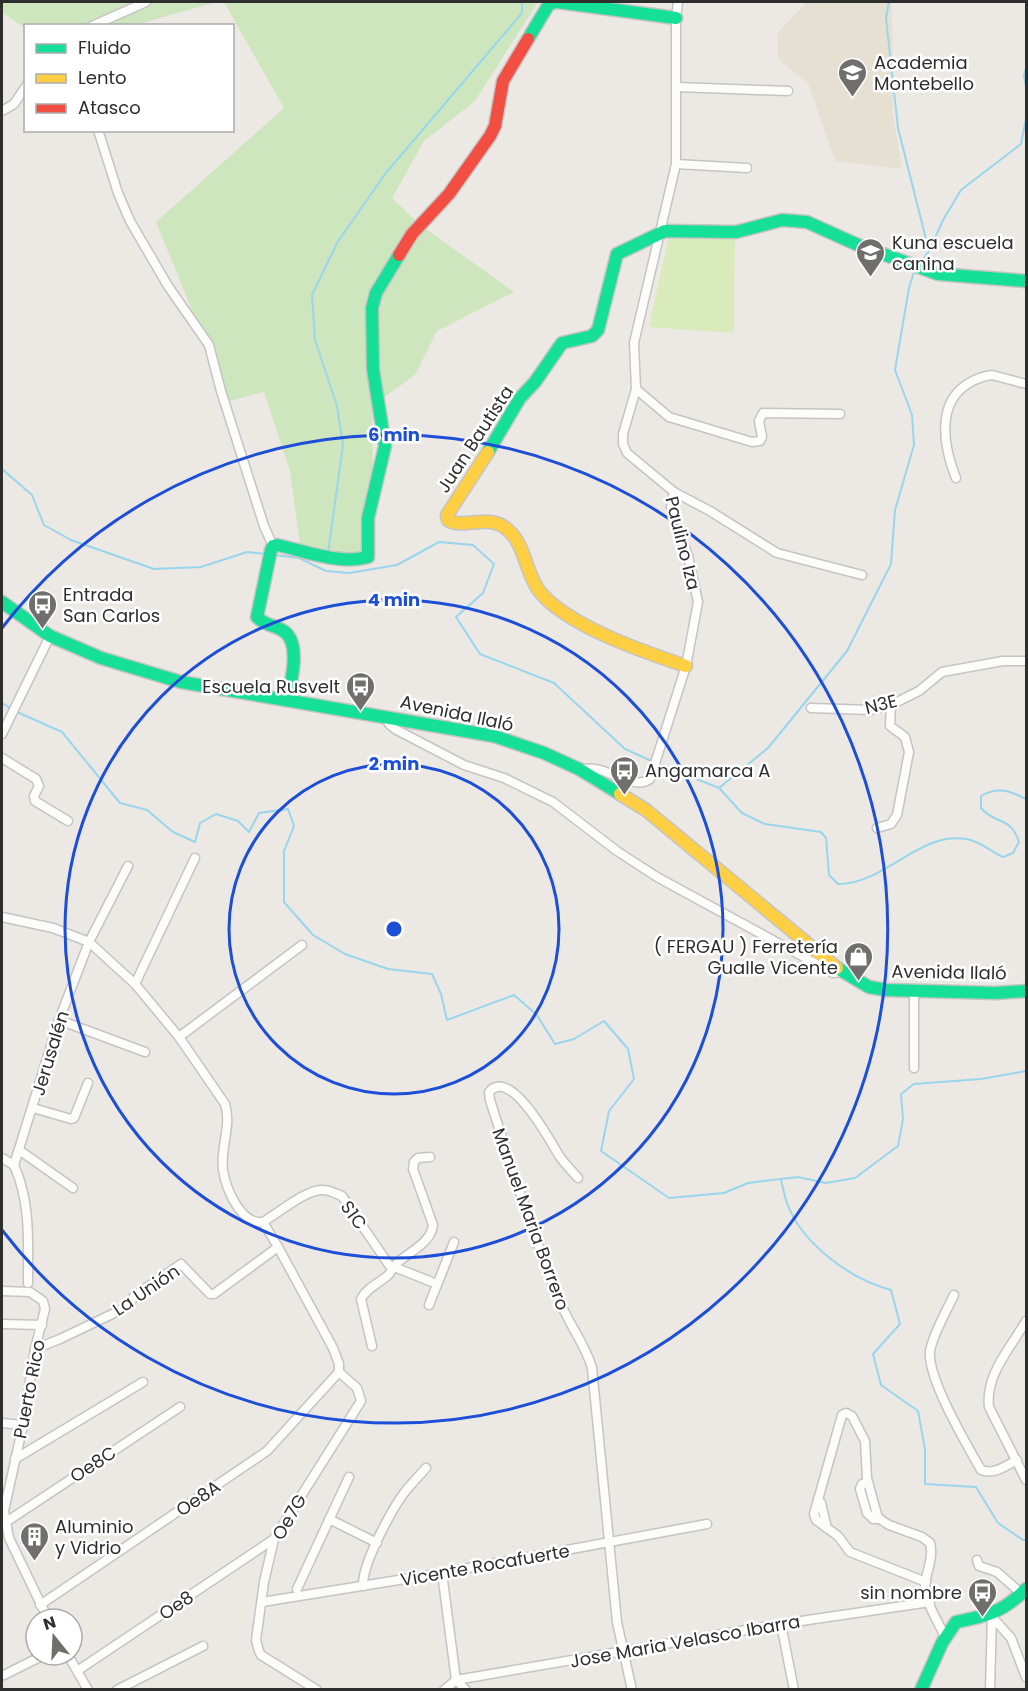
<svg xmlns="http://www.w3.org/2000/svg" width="1028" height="1691" font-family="Poppins,sans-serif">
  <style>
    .education { fill: #e6e0d3 }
    .green { fill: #cee6be }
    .pitch { fill: #d9eabb }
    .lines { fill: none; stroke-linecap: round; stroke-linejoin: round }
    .stream { stroke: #99d6ec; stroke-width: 2 }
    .street-casing { stroke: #c5c4c5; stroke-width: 11 }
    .fast-casing { stroke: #c5c4c5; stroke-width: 15 }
    .slow-casing { stroke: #c5c4c5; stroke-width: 15 }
    .jam-casing { stroke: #c5c4c5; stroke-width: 15 }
    .street { stroke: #fcfcfb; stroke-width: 8 }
    .fast { stroke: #16e098; stroke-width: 12 }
    .slow { stroke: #ffcf43; stroke-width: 12 }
    .jam { stroke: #f24e42; stroke-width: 12 }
    .ring { fill: none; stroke: #1d4ed8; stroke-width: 3 }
    .labels { text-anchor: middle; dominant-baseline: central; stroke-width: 5; stroke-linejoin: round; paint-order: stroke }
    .poi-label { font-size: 18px; fill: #2e2e2e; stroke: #fff; text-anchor: start }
    .street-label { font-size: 18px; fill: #2e2e2e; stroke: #fff }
    .centre { fill: #1d4ed8; stroke: #fff; stroke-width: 3 }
    .ring-label { font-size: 18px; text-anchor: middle; font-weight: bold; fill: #1d4ed8; stroke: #fff; stroke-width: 5; stroke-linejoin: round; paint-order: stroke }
  </style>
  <rect width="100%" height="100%" fill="#ece8e4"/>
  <polygon class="education" points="804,2 892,2 893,114 902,169 835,161 808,83 778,59 777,33 804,5"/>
  <g class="green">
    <polygon points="2,2 217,2 135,25 26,26 25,28 2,12"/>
    <polygon points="224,2 538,2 475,101 424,141 392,198 419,224 514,292 437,331 415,375 372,406 373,479 362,512 365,554 318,556 300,544 290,471 264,392 229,401 156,222 284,108"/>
  </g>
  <polygon class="pitch" points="669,235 735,237 734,333 649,327"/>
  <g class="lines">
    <g class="stream">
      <polyline points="889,2 886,18 898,128 929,251 920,263"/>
      <polyline points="1026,68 1024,76 1026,88"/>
      <polyline points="930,249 943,220 961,190 1021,144 1026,119"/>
      <polyline points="2,469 32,495 44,525 71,540 154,569 201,567 247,552 266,554"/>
      <polyline points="328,553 343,445 337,406 315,340 312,295 337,243 385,174 522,13 522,2"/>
      <polyline points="275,555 299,558 326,571 349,573 397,565 439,542 473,545 494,564 483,593 456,617 480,654 554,683 625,749 654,762"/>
      <polyline points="2,703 12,709"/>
      <polyline points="17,712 62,732 120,803 147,810 173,832 195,842 200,823 216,814 238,821 249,832 259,813 288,809 294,826 284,851 284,902 313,935 345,954 388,969 432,974 441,994 447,1020 514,995 537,1015 555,1044 574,1039 604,1021 628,1049 634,1079 609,1111 601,1151 669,1198 724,1193 748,1183 798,1177 826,1183 855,1178 898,1146 903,1119 901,1094 914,1084 981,1079 1026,1071"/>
      <path d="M659 764 719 788 742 813 765 824 821 832 826 838 829 875 838 884C885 884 918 832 966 839 978 840 992 852 1003 857L1013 853 1019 842C1010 815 995 825 981 808V796C998 786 1010 791 1026 799"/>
      <polyline points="719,788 768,748 847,651 891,564 895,510 914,445 912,415 895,370 909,288 914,272"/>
      <path d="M781 1180C783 1187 784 1195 787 1203 802 1244 850 1279 891 1290L900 1324 873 1354 881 1385 918 1411 925 1449V1484L976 1487 998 1523 1023 1540H1026"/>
    </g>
    <defs>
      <g id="street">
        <polyline points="92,26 146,2"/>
        <polyline points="677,87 788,91"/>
        <polyline points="2,111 14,104 26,86"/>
        <polyline points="98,130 118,193 130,221 168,286 209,345 221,391 264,526 273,546"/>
        <polyline points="676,164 747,168"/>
        <polyline points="636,389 669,417 752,442 760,441 762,437 759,421 763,413 840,414"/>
        <path d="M956 478C944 448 935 403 969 383 976 379 983 376 992 375L1026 384"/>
        <polyline points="674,492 710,511 777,553 862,575"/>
        <polyline points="811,708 871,710 891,705 919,691 942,672 1003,661 1026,661"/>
        <polyline points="385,716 389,724 395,729 464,765 504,778 553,802 617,851 657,877 833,973 842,972"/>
        <polyline points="2,734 50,636"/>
        <polyline points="2,758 36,779 39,786 34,796 35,801 68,821"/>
        <path d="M581 769C585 769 591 768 595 769 612 771 635 790 650 779L686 666 698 602 688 556 671 507 674 492 627 453 623 444V434L636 389 634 343 676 164V18L678 2"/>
        <polyline points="877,828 891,824 897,815 909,752 905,737 890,726 891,705"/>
        <path d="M2 917 53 928 89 942 135 984 179 1037 225 1104C232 1126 220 1147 223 1170 226 1189 241 1225 263 1222"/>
        <polyline points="135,984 195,858"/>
        <polyline points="914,991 914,1068"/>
        <polyline points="59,1020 145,1052"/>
        <polyline points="179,1037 302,945"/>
        <polyline points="33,1108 71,1119 74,1118 88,1083"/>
        <polyline points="19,1150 73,1188"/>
        <polyline points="2,1158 14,1165"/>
        <polyline points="14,1165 59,1020 89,942 128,866"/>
        <path d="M14 1165C31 1203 28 1243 28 1283"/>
        <path d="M578 1178C572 1171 565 1164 560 1157 551 1143 511 1066 489 1092L490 1100C511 1166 532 1232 558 1297 567 1322 585 1343 592 1368L617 1622 632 1690"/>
        <path d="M263 1222C277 1214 308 1188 323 1190 330 1190 336 1194 342 1196L389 1265 437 1284"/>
        <polyline points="278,1247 333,1348 339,1364 339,1372"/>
        <polyline points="2,1291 30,1292 43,1301 45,1309 35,1349 23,1425 4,1511 9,1538 48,1619"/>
        <path d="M954 1295C947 1310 933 1334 930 1351 927 1378 967 1445 981 1470 994 1475 1005 1466 1017 1460"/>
        <polyline points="429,1305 454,1242"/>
        <path d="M1026 1321C1011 1347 985 1375 989 1407L1026 1480"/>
        <polyline points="2,1324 42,1325"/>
        <path d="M372 1346 361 1299C366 1289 377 1284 386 1277 392 1273 392 1267 397 1263 409 1252 431 1243 433 1225L413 1169 414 1162 418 1158 430 1157"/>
        <polyline points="35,1349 60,1339 129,1306 134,1296 181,1264 210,1294 214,1294 278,1247 263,1222"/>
        <polyline points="2,1423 23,1425"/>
        <polyline points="15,1459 143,1382"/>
        <polyline points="868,1482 862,1484 860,1489 867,1513 873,1519 880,1519"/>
        <polyline points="818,1499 821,1503 827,1528"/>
        <polyline points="329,1519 377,1543"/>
        <polyline points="6,1522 180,1407"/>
        <polyline points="977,1560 979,1566 997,1572 1022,1594"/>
        <polyline points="442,1573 456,1680 466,1690"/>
        <path d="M926 1582 850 1552 838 1536 816 1520 814 1514 842 1415 846 1413 852 1416 865 1441 867 1478 878 1518 889 1525 922 1537 930 1543C934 1558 926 1571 925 1586 925 1602 938 1621 944 1635"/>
        <path d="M363 1586C362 1564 391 1511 404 1493 411 1484 419 1476 426 1468"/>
        <polyline points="297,1589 349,1477"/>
        <polyline points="262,1602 442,1573 707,1524"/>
        <polyline points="40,1605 267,1451 339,1372"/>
        <polyline points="993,1618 1011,1638 1026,1677"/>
        <polyline points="781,1624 794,1690"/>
        <polyline points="68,1655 88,1690"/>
        <polyline points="77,1671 274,1539"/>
        <polyline points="4,1675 44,1655"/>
        <polyline points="117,1690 203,1646"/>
        <polyline points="317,1690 261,1655 259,1651 256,1640 264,1582 274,1539 361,1401 357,1388 339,1372"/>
        <polyline points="444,1690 456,1680 781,1624 930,1602"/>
        <polyline points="990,1690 992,1615"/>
      </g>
      <g id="fast">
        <polyline points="528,39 549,4 557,2 676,18"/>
        <polyline points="488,452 520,398 535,382 562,343 592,336 598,330 617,254 665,231 736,232 782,220 807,222 858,245 938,274 1026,281"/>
        <polyline points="2,602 50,636 101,658 181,682 494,736 544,753 579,769 620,794"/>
        <path d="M287 700C291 683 301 645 285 632 276 625 265 626 257 617L271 550 273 546 277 545C305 551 340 565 368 557V518L385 446 373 369 372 308 376 293 399 255"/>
        <polyline points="837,968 869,987 886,990 995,993 1026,991"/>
        <path d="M921 1690 942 1643 956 1622C987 1616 1003 1612 1026 1589"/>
      </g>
      <g id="slow">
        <path d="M488 452 447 515 448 520C460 529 484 516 501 525 526 539 524 572 540 592 568 626 644 652 686 666"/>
        <polyline points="620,794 646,810 837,968"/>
      </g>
      <polyline id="jam" points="399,255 412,234 449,194 490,136 495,126 503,81 528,39"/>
    </defs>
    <use href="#street" class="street-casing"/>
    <use href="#fast" class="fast-casing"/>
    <use href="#slow" class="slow-casing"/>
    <use href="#jam" class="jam-casing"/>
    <use href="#street" class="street"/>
    <use href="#fast" class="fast"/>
    <use href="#slow" class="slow"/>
    <use href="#jam" class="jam"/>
  </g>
  <g class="ring">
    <circle cx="394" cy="929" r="165"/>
    <circle cx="394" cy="929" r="329"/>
    <path d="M2 628A494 494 0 1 1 2 1230"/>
  </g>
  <defs>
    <symbol id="school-pin" viewBox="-11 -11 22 30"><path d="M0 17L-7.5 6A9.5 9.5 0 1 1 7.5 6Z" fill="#706f6e" stroke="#fff"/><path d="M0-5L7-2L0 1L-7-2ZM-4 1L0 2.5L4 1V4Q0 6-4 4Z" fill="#fff"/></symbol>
    <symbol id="bus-pin" viewBox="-11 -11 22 30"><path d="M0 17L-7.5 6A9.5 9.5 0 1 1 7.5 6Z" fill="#706f6e" stroke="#fff"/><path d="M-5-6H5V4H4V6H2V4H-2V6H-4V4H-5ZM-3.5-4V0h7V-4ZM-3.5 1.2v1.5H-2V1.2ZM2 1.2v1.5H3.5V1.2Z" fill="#fff"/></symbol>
    <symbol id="shop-pin" viewBox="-11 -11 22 30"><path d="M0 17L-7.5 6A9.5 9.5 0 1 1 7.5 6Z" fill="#706f6e" stroke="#fff"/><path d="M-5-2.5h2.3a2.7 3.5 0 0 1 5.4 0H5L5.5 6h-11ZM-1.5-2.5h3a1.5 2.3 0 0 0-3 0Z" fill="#fff"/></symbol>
    <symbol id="building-pin" viewBox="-11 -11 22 30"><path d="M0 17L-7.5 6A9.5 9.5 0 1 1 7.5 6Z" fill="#706f6e" stroke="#fff"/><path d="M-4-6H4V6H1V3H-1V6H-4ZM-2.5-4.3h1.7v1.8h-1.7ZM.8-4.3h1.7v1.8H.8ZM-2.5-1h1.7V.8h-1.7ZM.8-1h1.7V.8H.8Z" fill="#fff"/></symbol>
  </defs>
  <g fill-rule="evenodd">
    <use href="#school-pin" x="836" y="56" width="33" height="45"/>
    <use href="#school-pin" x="854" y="236" width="33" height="45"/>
    <use href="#bus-pin" x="26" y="588" width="33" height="45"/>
    <use href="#bus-pin" x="344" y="670" width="33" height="45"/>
    <use href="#bus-pin" x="608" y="754" width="33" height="45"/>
    <use href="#shop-pin" x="842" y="940" width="33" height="45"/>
    <use href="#building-pin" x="18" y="1520" width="33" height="45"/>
    <use href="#bus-pin" x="966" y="1576" width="33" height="45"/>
  </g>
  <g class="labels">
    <g class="poi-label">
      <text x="874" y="62">Academia<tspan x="874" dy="21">Montebello</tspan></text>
      <text x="892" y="242">Kuna escuela<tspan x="892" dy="21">canina</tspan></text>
      <text x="63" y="594">Entrada<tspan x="63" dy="21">San Carlos</tspan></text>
      <text x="340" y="686" text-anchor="end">Escuela Rusvelt</text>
      <text x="645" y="770">Angamarca A</text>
      <text x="838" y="946" text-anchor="end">( FERGAU ) Ferretería<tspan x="838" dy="21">Gualle Vicente</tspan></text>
      <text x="55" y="1526">Aluminio<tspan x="55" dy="21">y Vidrio</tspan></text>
      <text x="962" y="1592" text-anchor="end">sin nombre</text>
    </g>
    <g class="street-label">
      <text transform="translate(475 439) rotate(-57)">Juan Bautista</text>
      <text transform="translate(683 543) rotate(76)">Paulino Iza</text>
      <text transform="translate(881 704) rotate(-14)">N3E</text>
      <text transform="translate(457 713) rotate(12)">Avenida Ilaló</text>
      <text transform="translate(949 972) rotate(1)">Avenida Ilaló</text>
      <text transform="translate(50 1053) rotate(-73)">Jerusalén</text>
      <text transform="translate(354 1215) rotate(54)">S1C</text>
      <text transform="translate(531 1219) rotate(70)">Manuel Maria Borrero</text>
      <text transform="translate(146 1290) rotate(-34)">La Unión</text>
      <text transform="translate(29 1389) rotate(-79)">Puerto Rico</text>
      <text transform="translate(93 1464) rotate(-33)">Oe8C</text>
      <text transform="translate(198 1498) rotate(-34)">Oe8A</text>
      <text transform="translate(289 1517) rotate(-60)">Oe7G</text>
      <text transform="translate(485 1565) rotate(-10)">Vicente Rocafuerte</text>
      <text transform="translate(176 1605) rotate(-34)">Oe8</text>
      <text transform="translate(685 1641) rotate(-10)">Jose Maria Velasco Ibarra</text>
    </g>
  </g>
  <circle cx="394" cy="929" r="9" class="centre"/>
  <g class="ring-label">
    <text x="394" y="441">6 min</text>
    <text x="394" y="606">4 min</text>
    <text x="394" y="770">2 min</text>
  </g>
  <rect width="1028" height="1691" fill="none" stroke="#2e2e2e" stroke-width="6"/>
  <rect x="24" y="24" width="210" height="108" fill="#ffffff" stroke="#ababab" stroke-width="1.5"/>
  <rect x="36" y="44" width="30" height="9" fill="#16e098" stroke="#ababab" stroke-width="1.5"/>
  <text x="78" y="54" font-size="18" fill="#2e2e2e">Fluido</text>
  <rect x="36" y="74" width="30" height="9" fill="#ffcf43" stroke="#ababab" stroke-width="1.5"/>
  <text x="78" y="84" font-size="18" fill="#2e2e2e">Lento</text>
  <rect x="36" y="104" width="30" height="9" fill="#f24e42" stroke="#ababab" stroke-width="1.5"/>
  <text x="78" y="114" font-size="18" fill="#2e2e2e">Atasco</text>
  <g transform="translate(54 1637) rotate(342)"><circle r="28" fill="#ffffff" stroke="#ababab" stroke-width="1.5"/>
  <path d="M0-4.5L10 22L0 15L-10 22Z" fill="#706f6e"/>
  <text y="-9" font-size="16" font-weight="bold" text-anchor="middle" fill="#2e2e2e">N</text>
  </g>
</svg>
